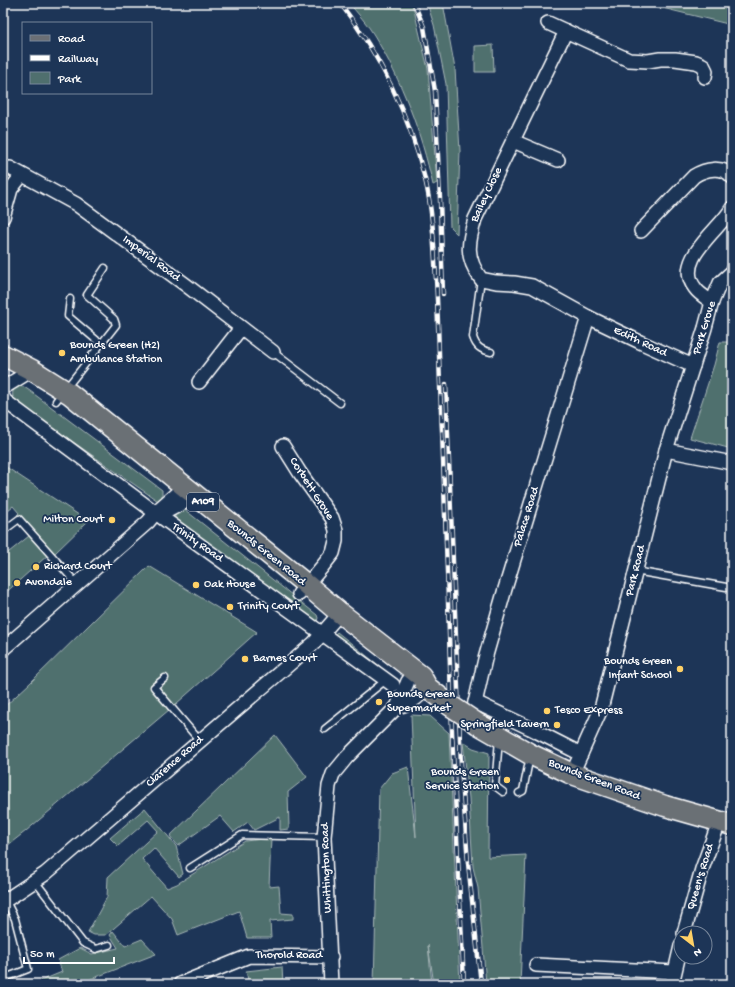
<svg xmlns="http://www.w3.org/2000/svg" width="735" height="987" font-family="'Gochi Hand',sans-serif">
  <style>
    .green { fill: #4f6f6e; stroke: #a7b7b6 }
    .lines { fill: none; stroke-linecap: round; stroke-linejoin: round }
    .service-casing { stroke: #fff; stroke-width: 9 }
    .minor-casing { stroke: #fff; stroke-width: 16 }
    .primary-casing { stroke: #fff; stroke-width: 23 }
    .service { stroke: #1d3557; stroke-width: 6 }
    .minor { stroke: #1d3557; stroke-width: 13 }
    .primary { stroke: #6b6f75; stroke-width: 20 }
    .rail-casing { stroke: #fff; stroke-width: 4.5 }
    .rail { stroke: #1d3557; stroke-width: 3; stroke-dasharray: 9; stroke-linecap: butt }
    .primary-bridge-casing { stroke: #fff; stroke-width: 23; stroke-linecap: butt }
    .primary-bridge { stroke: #6b6f75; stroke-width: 20 }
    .poi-dot { fill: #ffd166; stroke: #1d3557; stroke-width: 1.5 }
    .labels { text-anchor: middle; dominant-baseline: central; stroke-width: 3.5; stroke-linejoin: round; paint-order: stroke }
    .shield { fill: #1d3557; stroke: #bbc2cd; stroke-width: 1 }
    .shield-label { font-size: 11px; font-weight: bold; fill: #fff }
    .street-label { font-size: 12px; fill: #fff; stroke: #1d3557 }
    .poi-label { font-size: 12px; fill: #fff; stroke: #1d3557; text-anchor: start }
  </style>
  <rect width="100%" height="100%" fill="#1d3557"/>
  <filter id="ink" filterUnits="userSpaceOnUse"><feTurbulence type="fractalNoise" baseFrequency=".025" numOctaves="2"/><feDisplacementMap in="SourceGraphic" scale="8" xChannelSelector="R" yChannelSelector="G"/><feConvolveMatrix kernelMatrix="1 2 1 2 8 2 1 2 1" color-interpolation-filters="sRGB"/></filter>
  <g filter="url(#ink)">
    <g class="green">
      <path d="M349 3H411L414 10 428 69 437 183 433 185C421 132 402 81 374 35 367 23 357 13 349 3Z"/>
      <polygon points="427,3 443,3 455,69 460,151 457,234 450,227 446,84 434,25"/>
      <polygon points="642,3 732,3 732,25"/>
      <polygon points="493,45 494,72 475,72 475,46"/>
      <polygon points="720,342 732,342 732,449 690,438 714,365"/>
      <path d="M18 386 24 387 30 391 162 490V498L158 501 17 403C11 397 11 390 18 386Z"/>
      <polygon points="3,465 88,521 54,554 17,515 19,513 13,506 3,514"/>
      <polygon points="184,509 317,615 318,618 317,621 315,622 177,521 175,519 175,514"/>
      <polygon points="29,536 48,555 3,595 3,554 4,556"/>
      <polygon points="149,566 257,632 176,704 26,831 3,849 3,708 30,683"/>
      <polygon points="337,632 382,668 380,670 333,637"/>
      <polygon points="411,715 430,716 449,733 460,984 434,984 428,945 432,984 374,984 379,789 392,773 408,767 416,837"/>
      <polygon points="275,735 307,777 288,792 289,829 280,830 280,817 254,830 248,822 234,832 220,816 178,846 170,836"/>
      <polygon points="463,742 473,748 489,753 488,857 526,855 520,984 486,984 478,888 473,867 469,798"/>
      <polygon points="145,808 176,846 183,874 179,877 154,848 142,859 167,888 177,884 245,841 271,838 269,887 279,886 281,913 293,914 293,919 270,921 271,938 247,938 239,911 178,935 172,919 151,896 106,935 94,935 88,932 107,897 108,877 158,831 148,820 118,846 110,838"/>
      <polygon points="113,931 125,946 142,939 156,954 78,984 33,984 62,972 58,960 80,948 92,954 118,948 110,935"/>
      <polygon points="282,967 283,984 249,984 246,971"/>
    </g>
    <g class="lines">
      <defs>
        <g id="service">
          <path d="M481 279 473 337C476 347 481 350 491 352"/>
          <polyline points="70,299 68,316 101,344"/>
          <polyline points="273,352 340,403"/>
          <polyline points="56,401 116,325 114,319 87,295 105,268"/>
          <polyline points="3,531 19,519 77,584"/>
          <polyline points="635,571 732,588"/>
          <polyline points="165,678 154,687 200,741"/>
          <polyline points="325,729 386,680"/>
          <polyline points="499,740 495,786 503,792"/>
          <polyline points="519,793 523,791 530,756"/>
          <polyline points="190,868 242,835 324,837"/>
          <polyline points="35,881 83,943 96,949 109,945"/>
          <polyline points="5,978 28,969 15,919 6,901"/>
        </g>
        <g id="minor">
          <polyline points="548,23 629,60 648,61 660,59 675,59 696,62 703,65 706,71 705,77"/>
          <path d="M566 31 475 219C468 243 465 257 481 279L496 282 514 283 532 286 588 317 640 342 693 366"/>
          <polyline points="513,141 558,160"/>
          <polyline points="10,168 76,204 186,285 273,352"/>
          <polyline points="3,217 11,189 22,175"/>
          <path d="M641 231 694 176C705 169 723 165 732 177"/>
          <path d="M712 302C706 298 699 294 695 288 673 260 720 230 732 208"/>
          <polyline points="199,382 241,328"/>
          <polyline points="3,388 32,370"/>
          <polyline points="3,397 5,401 164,519 393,685"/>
          <polyline points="283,446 300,473 332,518 336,530 336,541 333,553 322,567 299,594"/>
          <polyline points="666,450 732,463"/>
          <polyline points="160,515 196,496"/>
          <polyline points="3,649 148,522 159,509 184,487"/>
          <polyline points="475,702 530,728 581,754"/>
          <path d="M397 707C412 703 417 699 427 687"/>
          <polyline points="470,719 473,712 485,659 505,589 588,317"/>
          <polyline points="572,774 601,709 666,450 705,328 712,302 720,283 732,272"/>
          <polyline points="3,902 45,874 314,643 340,613"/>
          <polyline points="684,933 702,869 719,822"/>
          <polyline points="536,965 674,972"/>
          <polyline points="180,984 249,956 331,957"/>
          <polyline points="331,984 324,837 329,786 333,774 347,757 397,707 408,681"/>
          <polyline points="672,984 681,946"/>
        </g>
        <g id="primary">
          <polyline points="3,355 32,370 70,394 307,585 340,613 421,676 427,687 451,706"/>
          <polyline points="478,724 530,754 572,774 665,806 732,825"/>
        </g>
      </defs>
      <use href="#service" class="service-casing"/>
      <use href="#minor" class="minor-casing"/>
      <use href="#primary" class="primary-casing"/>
      <use href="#service" class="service"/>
      <use href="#minor" class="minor"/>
      <use href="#primary" class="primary"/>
      <defs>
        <g id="rail">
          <path d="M340 3C380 55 409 115 425 179 433 212 434 245 436 279 439 329 439 379 442 430 446 531 449 631 452 732 456 816 460 900 464 984"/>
          <polyline points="414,3 424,27 435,91 440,199 443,294"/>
          <polyline points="446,384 461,765 468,863 481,984"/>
        </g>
      </defs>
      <use href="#rail" class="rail-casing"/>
      <use href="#rail" class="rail"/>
      <defs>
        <polyline id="primary-bridge" points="451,706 478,724"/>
      </defs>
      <use href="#primary-bridge" class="primary-bridge-casing"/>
      <use href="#primary-bridge" class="primary-bridge"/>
    </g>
  </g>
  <g class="poi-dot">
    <circle cx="62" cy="353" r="4"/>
    <circle cx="112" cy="520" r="4"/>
    <circle cx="36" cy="567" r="4"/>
    <circle cx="17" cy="583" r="4"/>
    <circle cx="196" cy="585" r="4"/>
    <circle cx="230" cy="607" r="4"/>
    <circle cx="245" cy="659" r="4"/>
    <circle cx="680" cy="669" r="4"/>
    <circle cx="379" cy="702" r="4"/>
    <circle cx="547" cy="711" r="4"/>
    <circle cx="557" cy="725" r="4"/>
    <circle cx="507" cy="780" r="4"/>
  </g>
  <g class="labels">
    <rect class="shield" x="187" y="493" width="32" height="18" rx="3"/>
    <g class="shield-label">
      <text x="203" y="502">A109</text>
    </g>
    <g class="street-label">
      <text transform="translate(487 195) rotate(-65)">Bailey Close</text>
      <text transform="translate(151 259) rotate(37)">Imperial Road</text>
      <text transform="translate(705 328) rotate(-73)">Park Grove</text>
      <text transform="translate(640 342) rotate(25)">Edith Road</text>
      <text transform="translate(311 489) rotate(57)">Corbett Grove</text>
      <text transform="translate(527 517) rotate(-73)">Palace Road</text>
      <text transform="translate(197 543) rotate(35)">Trinity Road</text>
      <text transform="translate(266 553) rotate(39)">Bounds Green Road</text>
      <text transform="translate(636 571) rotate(-76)">Park Road</text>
      <text transform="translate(175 762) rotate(-41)">Clarence Road</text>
      <text transform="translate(594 780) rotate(21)">Bounds Green Road</text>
      <text transform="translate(327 868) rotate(-92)">Whittington Road</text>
      <text transform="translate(701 877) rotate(-73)">Queen's Road</text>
      <text x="289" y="956">Thorold Road</text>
    </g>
    <g class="poi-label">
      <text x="70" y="346">Bounds Green (H2)<tspan x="70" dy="14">Ambulance Station</tspan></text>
      <text x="104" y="520" text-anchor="end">Milton Court</text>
      <text x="44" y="567">Richard Court</text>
      <text x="25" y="583">Avondale</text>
      <text x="204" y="585">Oak House</text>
      <text x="238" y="607">Trinity Court</text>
      <text x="253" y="659">Barnes Court</text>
      <text x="672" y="662" text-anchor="end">Bounds Green<tspan x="672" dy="14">Infant School</tspan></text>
      <text x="387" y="695">Bounds Green<tspan x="387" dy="14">Supermarket</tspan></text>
      <text x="555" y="711">Tesco Express</text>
      <text x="549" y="725" text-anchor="end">Springfield Tavern</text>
      <text x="499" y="773" text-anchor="end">Bounds Green<tspan x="499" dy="14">Service Station</tspan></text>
    </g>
  </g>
  <rect width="735" height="987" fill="none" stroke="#1d3557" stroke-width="16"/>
  <rect x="8" y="8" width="719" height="971" fill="none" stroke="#fff" stroke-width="1.5" filter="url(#ink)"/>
  <rect x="22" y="22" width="130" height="72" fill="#1d3557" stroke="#77869a"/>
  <rect x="30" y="35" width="20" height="6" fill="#6b6f75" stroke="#77869a"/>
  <text x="58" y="42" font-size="12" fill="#ffffff">Road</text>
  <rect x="30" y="55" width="20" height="6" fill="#ffffff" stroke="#77869a"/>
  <text x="58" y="62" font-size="12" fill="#ffffff">Railway</text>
  <rect x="30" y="72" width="20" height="12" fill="#4f6f6e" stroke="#77869a"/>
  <text x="58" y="82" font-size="12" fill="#ffffff">Park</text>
  <g transform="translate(693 945) rotate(149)"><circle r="19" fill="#1d3557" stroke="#77869a"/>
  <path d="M0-3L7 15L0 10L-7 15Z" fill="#ffd166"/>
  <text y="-6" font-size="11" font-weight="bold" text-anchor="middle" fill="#ffffff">N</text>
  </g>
  <path d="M24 957v6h90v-6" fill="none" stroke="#ffffff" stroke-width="2"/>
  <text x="30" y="957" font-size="12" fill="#ffffff" stroke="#1d3557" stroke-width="3" paint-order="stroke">50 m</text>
</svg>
